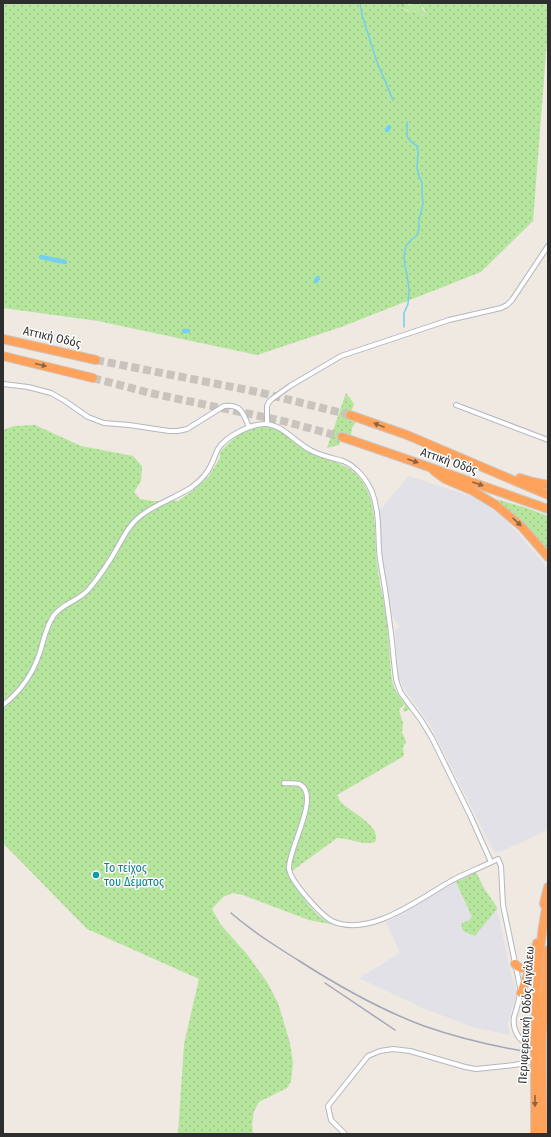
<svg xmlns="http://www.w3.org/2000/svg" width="551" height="1137" font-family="'Fira Sans Condensed',sans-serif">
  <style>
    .industrial { fill: #e3e1e8 }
    .grass { fill: url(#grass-dots) }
    .forest { fill: url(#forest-firs) }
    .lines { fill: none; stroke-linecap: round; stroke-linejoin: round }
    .stream { stroke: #75cff0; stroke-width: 1.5 }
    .canal { stroke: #75cff0; stroke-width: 4.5 }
    .motorway-tunnel { stroke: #c8c4bd; stroke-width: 8; stroke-dasharray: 8 4; stroke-linecap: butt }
    .minor-casing { stroke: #b4b7c1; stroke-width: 6 }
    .motorway-casing { stroke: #c9c9c9; stroke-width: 10 }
    .minor { stroke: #fff; stroke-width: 4 }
    .motorway { stroke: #ffa35c; stroke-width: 8 }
    .rail { stroke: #a3a6b8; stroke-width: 1.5 }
    .motorway-bridge-casing { stroke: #c9c9c9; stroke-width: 10; stroke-linecap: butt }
    .motorway-bridge { stroke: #ffa35c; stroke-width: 8 }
    .oneway { fill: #8c6343 }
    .culture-dot { fill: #0f9aa8; stroke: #fff; stroke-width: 1.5 }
    .labels { text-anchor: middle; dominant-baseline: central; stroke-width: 3; stroke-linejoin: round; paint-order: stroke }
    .street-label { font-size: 12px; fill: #2e2e2e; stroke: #fff }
    .culture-label { font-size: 12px; fill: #0d838f; stroke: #fff; text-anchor: start }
  </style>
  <defs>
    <pattern id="grass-dots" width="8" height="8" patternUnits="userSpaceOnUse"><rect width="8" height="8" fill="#b6e59e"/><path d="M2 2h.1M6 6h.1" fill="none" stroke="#9dc588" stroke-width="1.8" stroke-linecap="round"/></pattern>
    <pattern id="forest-firs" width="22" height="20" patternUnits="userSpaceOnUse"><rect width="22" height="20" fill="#b6e59e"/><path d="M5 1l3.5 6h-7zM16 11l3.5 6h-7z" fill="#9dc588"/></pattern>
  </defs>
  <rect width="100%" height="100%" fill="#efe9e1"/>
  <g class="industrial">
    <polygon points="409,476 473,497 487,505 502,517 517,532 548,568 548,830 500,852 496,852 493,850 430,725 403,687 399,678 395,636 396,630 400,627 392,616 383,564 379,511"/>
    <polygon points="456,882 472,917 468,921 495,912 497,909 511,974 516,988 516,998 508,1022 510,1035 476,1028 425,1009 359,978 400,953 386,922"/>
  </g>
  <g class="grass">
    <path d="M3 3H401L402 8 409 12C417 9 420 15 427 17 427 13 422 5 419 3H548V27L533 221 481 272 341 327 257 355 98 321 3 308Z"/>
    <polygon points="346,393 354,404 348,420 356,422 352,428 351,436 344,433 339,445 327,448"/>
    <path d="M35 425 81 446 133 456 142 466 141 481 134 492 140 499 153 501H178L195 489 209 476 220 458V452L240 432 255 427H275L274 429C285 432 293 441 302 447 305 450 309 451 312 453 326 461 344 462 356 474 380 498 373 533 377 564 379 582 384 599 386 618 388 632 389 646 390 660 391 669 391 679 394 687 397 695 405 703 410 709L404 712 403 709 405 706 404 704 399 710 403 723 402 732 403 735 405 738 406 743C401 747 404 750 404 756L337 795C338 797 339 799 340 801 348 811 383 826 375 842 364 846 349 838 337 838L288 874C296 888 312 913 326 921 331 923 337 925 341 926L309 920 243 895 233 893 223 897 212 909 221 925 246 953 267 982 278 1003 290 1043 293 1063 291 1081 287 1088 259 1102 254 1111 252 1124 253 1134H178L184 1044 199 979 87 929 3 843V430L14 426Z"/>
    <polygon points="496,499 527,508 548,516 548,549 522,523"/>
    <polygon points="476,872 485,890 497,907 497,909 475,936 463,931 461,923 468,921 472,917 456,882 465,878"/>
  </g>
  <path class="forest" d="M401 3H406L409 5C420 2 418 1 424 11 426 13 427 15 428 17 421 16 416 9 410 12L407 10 402 8Z"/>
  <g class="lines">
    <g class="stream">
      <polyline points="360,3 362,15 377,62 393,100"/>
      <path d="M404 327V313L408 304 409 289 407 275 405 266 404 256 406 246 411 240 417 235 419 228V220L423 204 422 192V183L419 176 417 169 418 152 417 146C403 137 408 136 407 122"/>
    </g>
    <g class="canal">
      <polyline points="387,130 389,127"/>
      <polyline points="41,257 65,262"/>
      <polyline points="316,281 318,278"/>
      <polyline points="184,331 188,331"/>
    </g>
    <g class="motorway-tunnel">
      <polyline points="96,360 258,392 350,415"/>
      <polyline points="93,378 150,393 283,421 342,437"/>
    </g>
    <defs>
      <g id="minor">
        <path d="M3 384 28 387 51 393 65 401 88 417 104 423 129 425 169 431H178L187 429 224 406C242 404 243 414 249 427"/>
        <polyline points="456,405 548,440"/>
        <polyline points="267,424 267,406 269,402 272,399 290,386 341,356 449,320 501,308 507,305 512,300 548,246"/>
        <path d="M3 705C21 691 33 674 40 652 44 639 46 626 54 615 63 603 79 601 89 589 99 577 108 564 116 550 121 541 126 531 133 523 147 507 174 499 192 487 200 481 207 474 211 465 214 460 215 454 218 449 226 436 251 424 265 424 282 424 297 444 312 451 322 456 332 458 343 461 356 466 367 480 372 492 379 510 378 531 379 550 380 563 383 576 385 589 387 604 389 618 391 633 392 642 393 652 394 662 395 669 395 676 397 683L401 693 421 720 432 738 470 815 491 862"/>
        <path d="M284 783C289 784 297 782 301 785 320 797 288 850 289 868 289 880 321 915 332 921 370 938 419 899 451 881 466 873 482 867 498 859L501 866 503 905 520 987C521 998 517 1006 514 1017 512 1028 518 1041 529 1044 535 1045 542 1045 548 1046"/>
        <polyline points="345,1134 331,1120 328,1106 368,1056 380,1051 393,1049 410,1051 465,1067 476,1069 514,1065 531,1062 535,1062"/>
      </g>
      <g id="motorway">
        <polyline points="3,339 96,360"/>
        <polyline points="3,356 93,378"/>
        <polyline points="350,415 407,435 548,495"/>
        <polyline points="342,437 409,460 548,509"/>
        <polyline points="434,471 445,479 473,491 496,505 522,527 548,557"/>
        <polyline points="520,478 533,482 548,485"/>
        <polyline points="544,904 548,887"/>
        <path d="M515 964C521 971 527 968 531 961"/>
        <polyline points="521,993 531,966 537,943"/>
        <path d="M535 1038C537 991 538 944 548 899"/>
        <polyline points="542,1039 548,950"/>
        <polyline points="535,1068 535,1134"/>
        <polyline points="542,1069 543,1134"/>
      </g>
    </defs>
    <use href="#minor" class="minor-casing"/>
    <use href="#motorway" class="motorway-casing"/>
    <use href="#minor" class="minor"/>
    <use href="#motorway" class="motorway"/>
    <g class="rail">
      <path d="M231 913C253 932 277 947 301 962 340 987 381 1010 424 1026 464 1040 506 1049 548 1055"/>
      <polyline points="325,983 395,1030"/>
    </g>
    <defs>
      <g id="motorway-bridge">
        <polyline points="542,1039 542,1069"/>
        <polyline points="535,1068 535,1038"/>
      </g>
    </defs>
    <use href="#motorway-bridge" class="motorway-bridge-casing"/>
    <use href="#motorway-bridge" class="motorway-bridge"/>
  </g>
  <defs><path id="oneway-solid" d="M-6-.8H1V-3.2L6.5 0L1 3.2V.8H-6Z"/></defs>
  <g class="oneway">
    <use href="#oneway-solid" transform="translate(41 365) rotate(14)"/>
    <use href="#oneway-solid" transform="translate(379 425) rotate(-159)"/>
    <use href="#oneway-solid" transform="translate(413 461) rotate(19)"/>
    <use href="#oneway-solid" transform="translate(478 484) rotate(19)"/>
    <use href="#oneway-solid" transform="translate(517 522) rotate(43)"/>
    <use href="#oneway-solid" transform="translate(535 1101) rotate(90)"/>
  </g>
  <circle class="culture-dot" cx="96" cy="875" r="4"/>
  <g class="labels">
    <g class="street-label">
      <text transform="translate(52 337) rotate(13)">Αττική Οδός</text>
      <text transform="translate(449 461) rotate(19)">Αττική Οδός</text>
      <text transform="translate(526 1015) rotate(-87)">Περιφερειακή Οδός Αιγάλεω</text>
    </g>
    <g class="culture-label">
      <text x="104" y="868">Το τείχος<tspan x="104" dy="14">του Δέματος</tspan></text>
    </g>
  </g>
  <rect width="551" height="1137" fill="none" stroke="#2e2e2e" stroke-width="8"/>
</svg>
